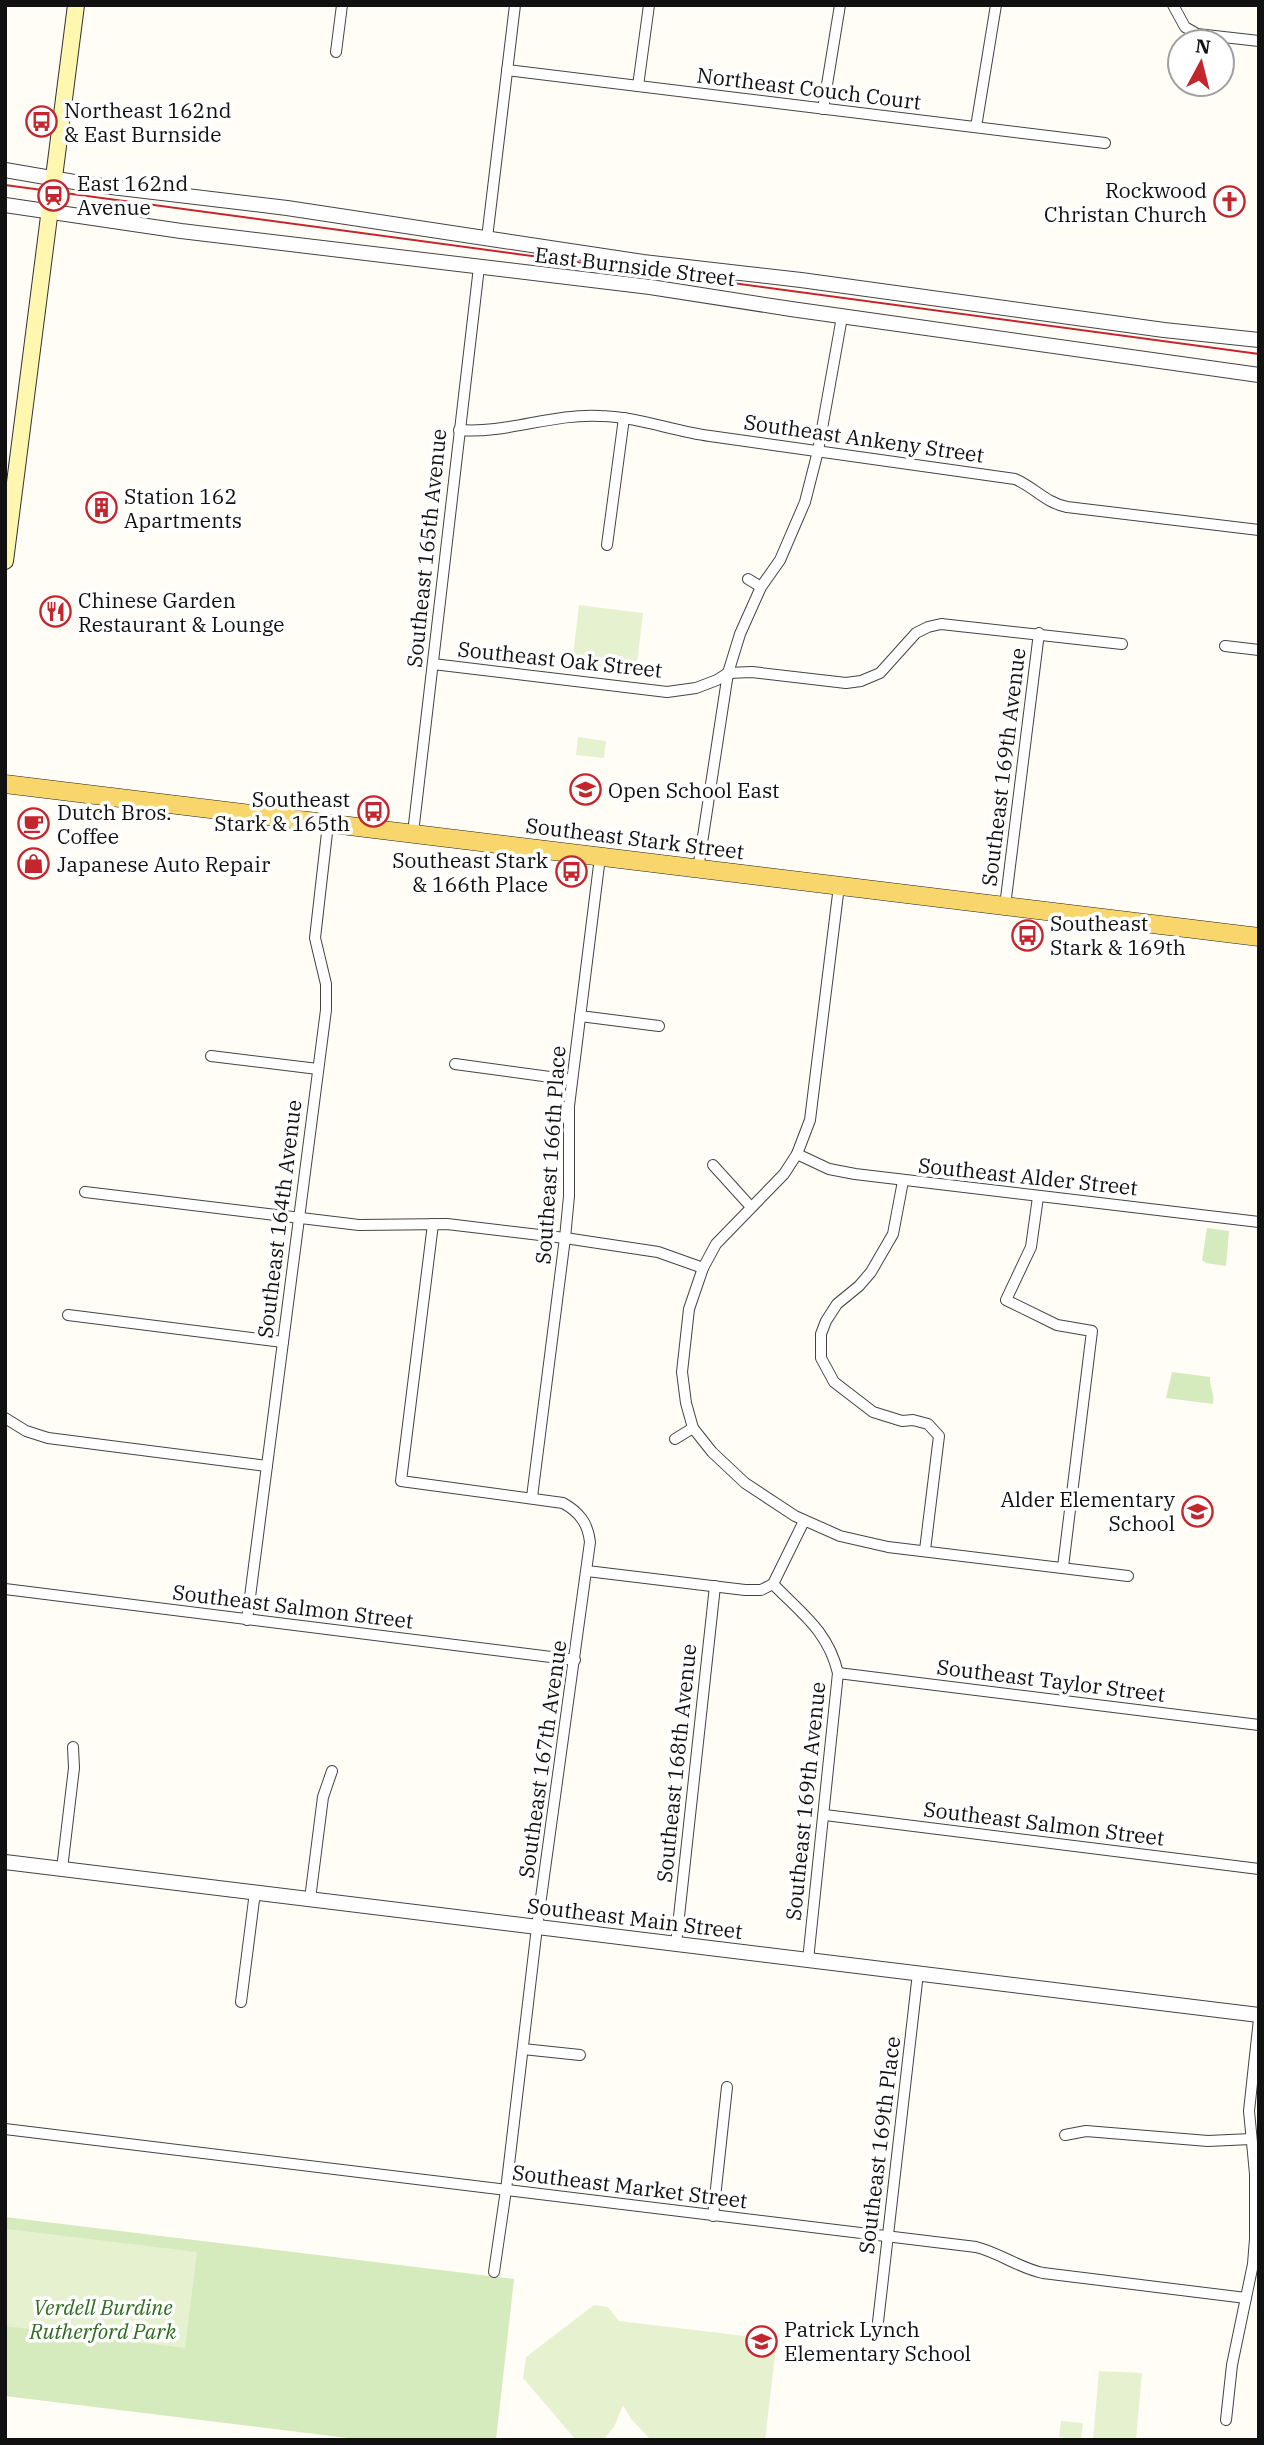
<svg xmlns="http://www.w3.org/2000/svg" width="1264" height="2445" font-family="'IBM Plex Serif',serif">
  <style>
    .green { fill: #d5ebbd }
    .pitch { fill: #e6f2cf }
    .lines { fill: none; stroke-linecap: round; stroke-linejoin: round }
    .minor-casing { stroke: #444; stroke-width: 12 }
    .tertiary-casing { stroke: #444; stroke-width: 16 }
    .secondary-casing { stroke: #333; stroke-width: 18 }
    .primary-casing { stroke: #222; stroke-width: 19 }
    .minor { stroke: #fff; stroke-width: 10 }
    .tertiary { stroke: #fff; stroke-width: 14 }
    .secondary { stroke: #fff6b0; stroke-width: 16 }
    .primary { stroke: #f9d66b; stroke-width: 18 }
    .tram { stroke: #c4262e; stroke-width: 2 }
    .labels { text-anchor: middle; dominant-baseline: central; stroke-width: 7; stroke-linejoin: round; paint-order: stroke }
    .street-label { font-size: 21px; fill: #111; stroke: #fff }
    .poi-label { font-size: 21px; fill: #111; stroke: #fff; text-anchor: start }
    .park-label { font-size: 21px; font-style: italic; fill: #2f6b1f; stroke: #fff }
  </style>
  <rect width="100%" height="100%" fill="#fffdf5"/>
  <g class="green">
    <polygon points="1207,1228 1229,1231 1226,1266 1206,1263 1202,1260"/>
    <path d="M1172 1372 1210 1377C1209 1387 1215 1393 1213 1404L1166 1398Z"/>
    <polygon points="5,2217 514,2279 496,2440 364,2440 5,2396"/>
  </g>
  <g class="pitch">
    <polygon points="579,605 643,613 636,672 572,664"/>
    <polygon points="578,737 606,741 604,758 576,755"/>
    <polygon points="7,2229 197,2252 185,2348 5,2326"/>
    <polygon points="594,2305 608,2307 619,2321 770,2339 776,2347 765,2440 651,2440 631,2419 623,2405 614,2427 603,2440 576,2440 523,2378 526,2357"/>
    <polygon points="1099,2371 1142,2373 1136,2440 1093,2440"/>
    <polygon points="1061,2421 1083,2423 1081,2440 1059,2437"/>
  </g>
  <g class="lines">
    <defs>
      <g id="minor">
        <polyline points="1173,5 1185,27 1197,34 1259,41"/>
        <polyline points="336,52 342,5"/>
        <polyline points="507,70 1105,143"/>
        <polyline points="638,86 649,5"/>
        <polyline points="823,109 840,5"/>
        <polyline points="976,127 996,5"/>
        <polyline points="487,238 515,5"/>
        <path d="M459 430C507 434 552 413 601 416 639 417 672 431 710 436 811 451 913 464 1015 479 1034 487 1046 503 1067 507L1259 530"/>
        <polyline points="607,545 624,418"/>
        <polyline points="748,579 761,587"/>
        <polyline points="1225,646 1259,650"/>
        <polyline points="433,664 667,692 696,688 717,680 728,673 752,672 846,683 861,681 880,673 916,633 928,627 941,624 1122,644"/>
        <polyline points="413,833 479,267"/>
        <polyline points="698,869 728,673 740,634 761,587 780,560 805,502 818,451 842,317"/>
        <polyline points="839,886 810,1120 797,1154 784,1174 716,1244 703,1268 689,1309 682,1372 686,1403 693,1428 712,1452 745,1483 795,1516 840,1536 888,1547 1128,1576"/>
        <polyline points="1005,906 1039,633"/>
        <polyline points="580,1016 659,1026"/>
        <polyline points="211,1056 318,1069"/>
        <polyline points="455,1064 572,1080"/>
        <polyline points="797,1154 829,1169 855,1174 1259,1222"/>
        <polyline points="713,1165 751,1207"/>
        <polyline points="903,1181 893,1234 871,1272 859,1286 837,1304 826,1321 821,1334 821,1358 834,1382 873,1412 902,1421 913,1420 928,1424 939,1436 925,1550"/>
        <polyline points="85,1192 359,1225 447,1224 565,1238 658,1252 703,1268"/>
        <polyline points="1038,1197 1031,1247 1006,1300 1057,1325 1092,1331 1063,1567"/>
        <path d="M433 1224 401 1481 563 1503C579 1512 588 1523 590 1542L537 1927 506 2190 494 2272"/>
        <polyline points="68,1315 283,1342"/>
        <polyline points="5,1418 26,1431 48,1438 267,1466"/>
        <polyline points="675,1439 693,1428"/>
        <polyline points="532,1497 565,1238 569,1196 569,1106 600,857"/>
        <polyline points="587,1571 745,1590 761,1590 773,1584"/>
        <path d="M773 1584C802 1614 828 1631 838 1673L808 1960"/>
        <polyline points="773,1584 804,1521"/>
        <polyline points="5,1589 575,1660"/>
        <polyline points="247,1620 326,1010 326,984 315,938 328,824"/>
        <polyline points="838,1673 1259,1725"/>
        <polyline points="825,1815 1259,1869"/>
        <polyline points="62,1869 74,1768 73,1747"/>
        <polyline points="310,1899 323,1797 332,1771"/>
        <polyline points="676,1944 715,1586"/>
        <polyline points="241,2002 255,1892"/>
        <polyline points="523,2049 580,2055"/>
        <path d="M5 2129 976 2247C1000 2253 1019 2268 1043 2273L1246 2298"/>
        <polyline points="1065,2135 1086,2131 1208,2141 1251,2139"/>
        <polyline points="713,2216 727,2087"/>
        <polyline points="878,2322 918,1973"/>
        <polyline points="1226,2420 1232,2365 1253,2264 1255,2239 1255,2174 1249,2111 1259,2019"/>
      </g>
      <g id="tertiary">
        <polyline points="5,170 86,184 287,208 643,262 801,280 1164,330 1259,340"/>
        <polyline points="5,205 181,231 650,287 791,309 1259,375"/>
        <polyline points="5,1862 1259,2015"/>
      </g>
      <polyline id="secondary" points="5,561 76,5"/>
      <polyline id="primary" points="5,784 1259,937"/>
    </defs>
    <use href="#minor" class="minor-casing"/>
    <use href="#tertiary" class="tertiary-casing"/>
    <use href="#secondary" class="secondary-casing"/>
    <use href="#primary" class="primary-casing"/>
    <use href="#minor" class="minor"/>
    <use href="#tertiary" class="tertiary"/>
    <use href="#secondary" class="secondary"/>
    <use href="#primary" class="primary"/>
    <polyline class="tram" points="5,185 1259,354"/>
  </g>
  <defs>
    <symbol id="bus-ring" viewBox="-11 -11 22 22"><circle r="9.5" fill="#fff" stroke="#c4262e" stroke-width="1.5"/><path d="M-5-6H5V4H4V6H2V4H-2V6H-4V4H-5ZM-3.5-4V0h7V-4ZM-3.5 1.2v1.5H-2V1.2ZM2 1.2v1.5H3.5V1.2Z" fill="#c4262e"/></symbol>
    <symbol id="station-ring" viewBox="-11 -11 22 22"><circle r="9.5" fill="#fff" stroke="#c4262e" stroke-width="1.5"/><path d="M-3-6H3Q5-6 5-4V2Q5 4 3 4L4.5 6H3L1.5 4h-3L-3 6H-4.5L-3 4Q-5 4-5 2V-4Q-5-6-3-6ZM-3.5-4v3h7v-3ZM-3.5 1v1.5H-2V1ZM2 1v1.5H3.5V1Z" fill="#c4262e"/></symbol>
    <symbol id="church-ring" viewBox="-11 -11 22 22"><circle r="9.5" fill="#fff" stroke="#c4262e" stroke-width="1.5"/><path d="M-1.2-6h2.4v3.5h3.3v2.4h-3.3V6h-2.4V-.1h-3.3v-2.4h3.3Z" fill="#c4262e"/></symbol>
    <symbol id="building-ring" viewBox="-11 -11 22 22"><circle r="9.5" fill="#fff" stroke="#c4262e" stroke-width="1.5"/><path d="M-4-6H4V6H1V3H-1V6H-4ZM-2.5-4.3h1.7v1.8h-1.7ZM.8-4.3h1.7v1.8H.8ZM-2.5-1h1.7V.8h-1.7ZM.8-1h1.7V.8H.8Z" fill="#c4262e"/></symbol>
    <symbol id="restaurant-ring" viewBox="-11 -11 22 22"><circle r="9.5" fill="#fff" stroke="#c4262e" stroke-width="1.5"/><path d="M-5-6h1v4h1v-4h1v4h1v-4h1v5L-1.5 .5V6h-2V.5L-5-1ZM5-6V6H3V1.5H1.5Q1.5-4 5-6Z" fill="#c4262e"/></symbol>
    <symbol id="school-ring" viewBox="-11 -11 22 22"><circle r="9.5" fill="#fff" stroke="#c4262e" stroke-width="1.5"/><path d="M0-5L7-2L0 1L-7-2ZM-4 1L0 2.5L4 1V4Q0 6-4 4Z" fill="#c4262e"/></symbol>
    <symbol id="cafe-ring" viewBox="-11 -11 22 22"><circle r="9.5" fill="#fff" stroke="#c4262e" stroke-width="1.5"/><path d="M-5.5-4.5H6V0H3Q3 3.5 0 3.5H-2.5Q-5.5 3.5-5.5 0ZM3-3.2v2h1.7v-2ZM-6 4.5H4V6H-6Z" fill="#c4262e"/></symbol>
    <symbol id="shop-ring" viewBox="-11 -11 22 22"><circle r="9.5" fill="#fff" stroke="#c4262e" stroke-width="1.5"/><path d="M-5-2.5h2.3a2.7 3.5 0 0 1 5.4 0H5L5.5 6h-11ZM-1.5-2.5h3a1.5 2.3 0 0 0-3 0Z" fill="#c4262e"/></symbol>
  </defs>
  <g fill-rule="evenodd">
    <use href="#bus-ring" x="24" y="104" width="35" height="35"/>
    <use href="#station-ring" x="36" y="178" width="35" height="35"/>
    <use href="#church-ring" x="1212" y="184" width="35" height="35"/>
    <use href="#building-ring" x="84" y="490" width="35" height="35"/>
    <use href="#restaurant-ring" x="38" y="594" width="35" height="35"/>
    <use href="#school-ring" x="568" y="772" width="35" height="35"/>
    <use href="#bus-ring" x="356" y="794" width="35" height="35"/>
    <use href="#cafe-ring" x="16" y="806" width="35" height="35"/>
    <use href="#shop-ring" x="16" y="846" width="35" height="35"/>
    <use href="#bus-ring" x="554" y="854" width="35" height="35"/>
    <use href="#bus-ring" x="1010" y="918" width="35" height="35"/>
    <use href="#school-ring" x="1180" y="1494" width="35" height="35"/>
    <use href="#school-ring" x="744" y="2324" width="35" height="35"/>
  </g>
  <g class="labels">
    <g class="street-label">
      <text transform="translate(809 88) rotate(7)">Northeast Couch Court</text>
      <text transform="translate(635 266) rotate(7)">East Burnside Street</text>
      <text transform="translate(864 438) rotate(8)">Southeast Ankeny Street</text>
      <text transform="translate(426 548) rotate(-84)">Southeast 165th Avenue</text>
      <text transform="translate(560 659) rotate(6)">Southeast Oak Street</text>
      <text transform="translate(1003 767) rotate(-83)">Southeast 169th Avenue</text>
      <text transform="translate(635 838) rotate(7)">Southeast Stark Street</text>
      <text transform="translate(550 1155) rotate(-86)">Southeast 166th Place</text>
      <text transform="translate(1028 1176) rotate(6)">Southeast Alder Street</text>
      <text transform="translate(279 1219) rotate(-83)">Southeast 164th Avenue</text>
      <text transform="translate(293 1606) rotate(7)">Southeast Salmon Street</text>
      <text transform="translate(1051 1680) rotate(7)">Southeast Taylor Street</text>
      <text transform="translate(542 1759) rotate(-82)">Southeast 167th Avenue</text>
      <text transform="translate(676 1763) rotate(-84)">Southeast 168th Avenue</text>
      <text transform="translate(805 1801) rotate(-84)">Southeast 169th Avenue</text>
      <text transform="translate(1044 1823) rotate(7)">Southeast Salmon Street</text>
      <text transform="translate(635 1918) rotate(7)">Southeast Main Street</text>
      <text transform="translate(879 2145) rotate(-83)">Southeast 169th Place</text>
      <text transform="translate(630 2186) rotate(7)">Southeast Market Street</text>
    </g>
    <g class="poi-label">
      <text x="64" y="110">Northeast 162nd<tspan x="64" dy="24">&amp; East Burnside</tspan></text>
      <text x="77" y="183">East 162nd<tspan x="77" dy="24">Avenue</tspan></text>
      <text x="1207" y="190" text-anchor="end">Rockwood<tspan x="1207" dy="24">Christan Church</tspan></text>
      <text x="124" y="496">Station 162<tspan x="124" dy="24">Apartments</tspan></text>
      <text x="78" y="600">Chinese Garden<tspan x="78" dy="24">Restaurant &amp; Lounge</tspan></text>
      <text x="608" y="790">Open School East</text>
      <text x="350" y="799" text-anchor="end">Southeast<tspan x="350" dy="24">Stark &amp; 165th</tspan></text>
      <text x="57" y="812">Dutch Bros.<tspan x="57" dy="24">Coffee</tspan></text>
      <text x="548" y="860" text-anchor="end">Southeast Stark<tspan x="548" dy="24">&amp; 166th Place</tspan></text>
      <text x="57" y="864">Japanese Auto Repair</text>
      <text x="1050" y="923">Southeast<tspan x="1050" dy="24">Stark &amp; 169th</tspan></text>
      <text x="1175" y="1499" text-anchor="end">Alder Elementary<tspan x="1175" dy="24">School</tspan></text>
      <text x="784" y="2329">Patrick Lynch<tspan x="784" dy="24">Elementary School</tspan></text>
    </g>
    <g class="park-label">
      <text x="103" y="2307">Verdell Burdine<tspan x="103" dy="24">Rutherford Park</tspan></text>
    </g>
  </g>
  <rect width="1264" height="2445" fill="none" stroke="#111111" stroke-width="14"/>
  <g transform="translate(1201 63) rotate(7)"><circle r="33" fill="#ffffff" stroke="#a0a0a0" stroke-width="2"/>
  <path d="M0-5L12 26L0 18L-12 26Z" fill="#c4262e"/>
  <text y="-10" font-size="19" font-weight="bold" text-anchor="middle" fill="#111111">N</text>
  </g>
</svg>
